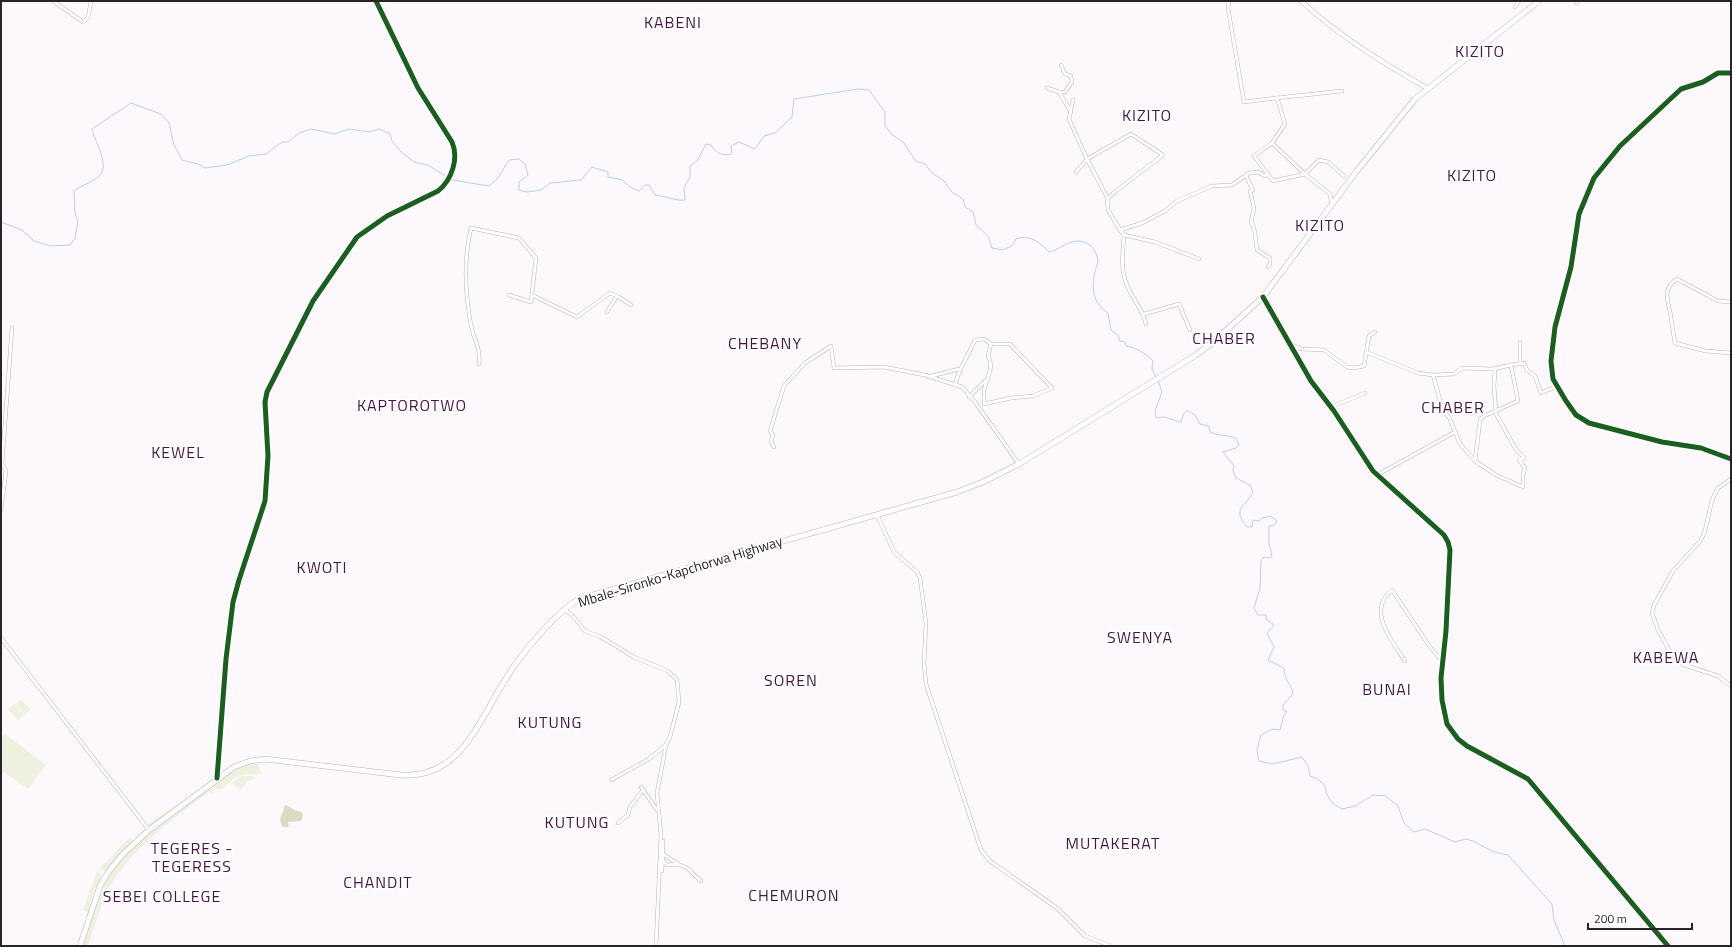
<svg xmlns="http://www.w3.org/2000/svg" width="1732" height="947" font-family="'Titillium Web',sans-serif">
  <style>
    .green { fill: #eef1df }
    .forest { fill: #d7dcc2 }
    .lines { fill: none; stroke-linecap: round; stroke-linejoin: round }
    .stream { stroke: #bccded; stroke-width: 1 }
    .minor-casing { stroke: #b7b3b7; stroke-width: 4 }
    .tertiary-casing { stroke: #b7b3b7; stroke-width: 5 }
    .primary-casing { stroke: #b7b3b7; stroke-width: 6 }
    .minor { stroke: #fffeff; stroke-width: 3 }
    .tertiary { stroke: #fffeff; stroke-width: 4 }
    .primary { stroke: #fffeff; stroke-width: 5 }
    .cycleway-casing { stroke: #fff; stroke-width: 8 }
    .cycleway { stroke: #1b5e20; stroke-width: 5 }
    .labels { text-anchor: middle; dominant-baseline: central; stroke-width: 4; stroke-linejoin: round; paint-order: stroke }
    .street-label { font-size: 14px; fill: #292228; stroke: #fff }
    .quarter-label { font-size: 16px; letter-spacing: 1px; fill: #461545; stroke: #fff }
  </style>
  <rect width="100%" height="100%" fill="#fcf8fc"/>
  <g class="green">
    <polygon points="21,699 30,709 25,715 15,704"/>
    <polygon points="14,704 24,715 18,720 8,709"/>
    <polygon points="5,734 46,765 28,789 1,770 1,739"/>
    <path d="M258 762 261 773C255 776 248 773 242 775 232 777 228 788 218 790L212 785 235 769Z"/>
    <polygon points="242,776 251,776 256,777 247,782 241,790 232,783"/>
    <path d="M210 788 214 790 213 793 209 792C170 821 131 849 106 892L104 885C125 846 174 815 210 788Z"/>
    <polygon points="185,799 150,826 147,825"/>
    <polygon points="130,837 133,841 117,856 105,871 99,869"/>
    <path d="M97 871 102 875 98 887 95 888C91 896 91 904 88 912L83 910Z"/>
    <polygon points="101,893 105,896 88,946 82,946 88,924 94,915 93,909 99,894"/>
  </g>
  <path class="forest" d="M285 805C291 807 294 811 301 812L303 815 301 821 288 822 289 827H282L280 819Z"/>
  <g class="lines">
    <g class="stream">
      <path d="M1 222 22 230 34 241 51 246 70 245 75 238 78 221 75 213 74 191C81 185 92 183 99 176 111 165 94 141 92 129L131 103 161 114 169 123 174 145 182 160C191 163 197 162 205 168L227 165 249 156 266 154 282 142H288L299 133 311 129 335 134 349 129 369 132 379 129 390 134 392 141 401 152 414 162 428 165 452 180 489 186 498 178 509 160 519 159 525 164 528 175 519 182V190L527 192 541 190 550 183 581 180 592 167 608 172V177L623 180 630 187 639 191 645 185H649L655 195C666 196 674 201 685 200L684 188 690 177V166L697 161 706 144 711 145C717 154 722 156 732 154L731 146 739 142 755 149 764 136 775 133 792 117 794 99 858 89 869 90 885 112V125L891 134 903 142 916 161 925 164 932 173 944 181 952 192 963 199 965 207 973 212 976 225 988 236 992 248 1002 250 1012 246 1016 239C1030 234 1039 242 1049 252 1059 250 1065 242 1078 241 1089 241 1097 250 1098 261 1098 264 1095 269 1095 272 1091 289 1093 303 1108 313L1111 330 1118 335 1120 341 1125 342 1126 346C1137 348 1145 353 1153 361L1152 369 1156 377"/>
      <path d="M1158 380 1162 392 1155 411 1156 418 1164 417 1181 422 1183 415 1187 410 1195 415 1200 424 1209 426 1210 432C1219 436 1227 435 1236 438L1239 445 1236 448 1223 452 1234 466 1233 471 1236 478 1250 485 1253 492C1246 507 1231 508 1247 527H1252L1253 520 1259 521 1262 518 1271 516 1277 521 1274 525 1269 526V543L1272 556 1269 558 1264 557 1261 561 1260 588 1254 608 1258 615H1266L1267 620 1274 625 1267 633 1274 647 1268 660 1284 668C1284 682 1292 683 1293 694L1283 705V710L1287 712 1284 715 1280 730 1272 729 1261 735 1257 750 1259 761 1273 764 1302 757 1308 766 1310 776C1333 785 1320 788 1332 802 1334 805 1339 807 1342 809L1355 806 1373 795 1386 796 1398 806 1404 823 1414 832 1425 829 1455 842 1466 839 1473 841 1494 852 1508 855 1552 904 1554 920 1565 946"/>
    </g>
    <defs>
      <g id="minor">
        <polyline points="53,1 83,22 88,18 91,1"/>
        <polyline points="1229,1 1228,8 1244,102 1277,98"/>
        <polyline points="1576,1 1577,3"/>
        <polyline points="1515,7 1519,1"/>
        <polyline points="1731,73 1718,73 1703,82 1681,89 1620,146 1594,178 1579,214 1571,267 1555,327 1551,361 1553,379 1566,401 1576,415 1589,423 1662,442 1701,448 1731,459"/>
        <polyline points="1047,88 1059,92 1071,112"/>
        <polyline points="1059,92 1065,92 1072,82 1071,76 1065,74 1061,65"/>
        <polyline points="1073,100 1069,119 1087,159 1107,197 1108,210 1120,230 1142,223 1165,211 1177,201 1212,186 1232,185 1249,173 1258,172 1265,176 1268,174"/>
        <polyline points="1272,143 1285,124 1277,98 1342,91"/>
        <polyline points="1076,172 1087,159 1131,134 1163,155 1116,191 1107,199"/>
        <path d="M1246 176 1253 190 1250 191 1254 208 1251 223C1257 230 1255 241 1257 250L1270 258V264L1268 267"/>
        <polyline points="1332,204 1330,194 1305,174 1273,181 1254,156 1272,143 1305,174 1319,160 1328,162 1344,176"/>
        <polyline points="1120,230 1124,235 1155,242 1199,259"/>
        <path d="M1124 235C1123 252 1120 269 1127 285 1132 299 1143 309 1146 324"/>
        <polyline points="532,295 577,317 610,293 617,296 607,312"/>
        <polyline points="617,296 631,305"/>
        <polyline points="1263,297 1311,381 1334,411 1373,471 1444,535 1448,542 1450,550 1446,631 1441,678 1442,700 1447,724 1458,739 1467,746 1528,779 1668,946"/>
        <path d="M1731 302 1718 301 1677 279C1663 288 1667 298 1670 312 1672 322 1673 333 1675 343L1706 351 1731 353"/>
        <polyline points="1144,314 1179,304 1190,330"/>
        <polyline points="1520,342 1520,364"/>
        <polyline points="1291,345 1302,349 1324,350 1347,367 1354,368 1364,366 1369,336 1375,332"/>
        <polyline points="1366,352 1418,373 1433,375"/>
        <path d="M479 364C481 346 472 337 470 320 465 290 464 257 471 228L519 238 536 258 531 302 509 295"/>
        <polyline points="1511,365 1524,363 1527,370 1535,376 1541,393 1557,386"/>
        <polyline points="1495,368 1494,387 1496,411"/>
        <polyline points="928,377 959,369"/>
        <path d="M955 385C959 367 968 357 975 340L984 339 991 344H1010L1052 388 1033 396 1011 398 984 404C984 400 984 395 984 391 986 379 995 367 988 356L991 344"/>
        <polyline points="969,397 986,380"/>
        <polyline points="1331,407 1365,393"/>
        <polyline points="774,447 771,442 773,435 770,431 784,386 805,363 831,346 834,368 884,367 925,375 962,387 975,402 1019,464"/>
        <polyline points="1479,465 1460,444 1449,417 1443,411 1433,375 1454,374 1462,368 1493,369 1511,365 1518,401 1484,416 1480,420 1475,461 1496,475 1523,487 1523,475 1525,468 1519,460 1524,458 1515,448 1495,412"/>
        <polyline points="1377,475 1455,432"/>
        <polyline points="1731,479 1718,488 1712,500 1705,531 1701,540 1673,571 1654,605 1652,613 1658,630 1674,659 1684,665 1718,676 1731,686"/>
        <polyline points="1,510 6,471 2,464 12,328"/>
        <polyline points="877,515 894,552 917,572 920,578 926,623 924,664 926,684 981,850 990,861 1057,908 1085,936 1111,946"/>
        <polyline points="564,609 572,615 585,631 601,637 634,657 668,671 677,680 679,702 670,737 666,745 657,793 661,835 656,946"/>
        <polyline points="1,638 149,830"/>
        <path d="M1405 661C1392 641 1366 610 1392 590L1430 647 1443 662"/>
        <path d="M217 778 226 659 233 602 239 580 265 501 268 456 265 402 267 392 313 301 357 237 387 216 438 191C452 180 459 158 452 142L418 88 376 1"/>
        <polyline points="611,780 649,759 666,745"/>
        <polyline points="641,787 657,810"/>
        <polyline points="618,823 628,815 630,807 643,790"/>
        <polyline points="663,854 678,864"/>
        <polyline points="663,861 667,865 678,864 687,868 701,881"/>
        <polyline points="662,871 663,841"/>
      </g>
      <path id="tertiary" d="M1301 1C1339 36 1382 63 1427 88"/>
      <path id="primary" d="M80 946 100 886 109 871 123 854 149 830 234 767 250 761 265 759 401 775C462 779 479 719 507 677 521 654 556 612 579 599L957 492 983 482 1019 464 1196 355 1212 343 1263 297 1356 172 1415 99 1539 1"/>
    </defs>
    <use href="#minor" class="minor-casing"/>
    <use href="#tertiary" class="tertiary-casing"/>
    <use href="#primary" class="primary-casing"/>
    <use href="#minor" class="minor"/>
    <use href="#tertiary" class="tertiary"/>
    <use href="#primary" class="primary"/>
    <defs>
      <g id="cycleway">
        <polyline points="1731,73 1718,73 1703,82 1681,89 1620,146 1594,178 1579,214 1571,267 1555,327 1551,361 1553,379 1566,401 1576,415 1589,423 1662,442 1701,448 1731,459"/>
        <polyline points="1263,297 1311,381 1334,411 1373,471 1444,535 1448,542 1450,550 1446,631 1441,678 1442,700 1447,724 1458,739 1467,746 1528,779 1668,946"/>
        <path d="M217 778 226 659 233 602 239 580 265 501 268 456 265 402 267 392 313 301 357 237 387 216 438 191C452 180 459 158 452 142L418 88 376 1"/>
      </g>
    </defs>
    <use href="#cycleway" class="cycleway-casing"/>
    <use href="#cycleway" class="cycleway"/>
  </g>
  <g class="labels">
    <g class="street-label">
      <text transform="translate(680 571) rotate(-17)">Mbale-Sironko-Kapchorwa Highway</text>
    </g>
    <g class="quarter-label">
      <text x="673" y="22">KABENI</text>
      <text x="1480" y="51">KIZITO</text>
      <text x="1147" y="115">KIZITO</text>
      <text x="1472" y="175">KIZITO</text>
      <text x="1320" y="225">KIZITO</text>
      <text x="1224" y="338">CHABER</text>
      <text x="765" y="343">CHEBANY</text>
      <text x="412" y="405">KAPTOROTWO</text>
      <text x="1453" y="407">CHABER</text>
      <text x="178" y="452">KEWEL</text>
      <text x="322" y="567">KWOTI</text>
      <text x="1140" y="637">SWENYA</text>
      <text x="1666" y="657">KABEWA</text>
      <text x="791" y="680">SOREN</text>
      <text x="1387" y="689">BUNAI</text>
      <text x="550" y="722">KUTUNG</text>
      <text x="577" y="822">KUTUNG</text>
      <text x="1113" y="843">MUTAKERAT</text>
      <text x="192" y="848">TEGERES -<tspan x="192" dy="18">TEGERESS</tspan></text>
      <text x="378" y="882">CHANDIT</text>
      <text x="794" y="895">CHEMURON</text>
      <text x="162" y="896">SEBEI COLLEGE</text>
    </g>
  </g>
  <rect width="1732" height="947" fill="none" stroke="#292228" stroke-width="4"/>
  <path d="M1588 923v6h104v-6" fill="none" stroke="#292228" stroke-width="2"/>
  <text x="1594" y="923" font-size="12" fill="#292228" stroke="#ffffff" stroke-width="3" paint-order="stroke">200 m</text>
</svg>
